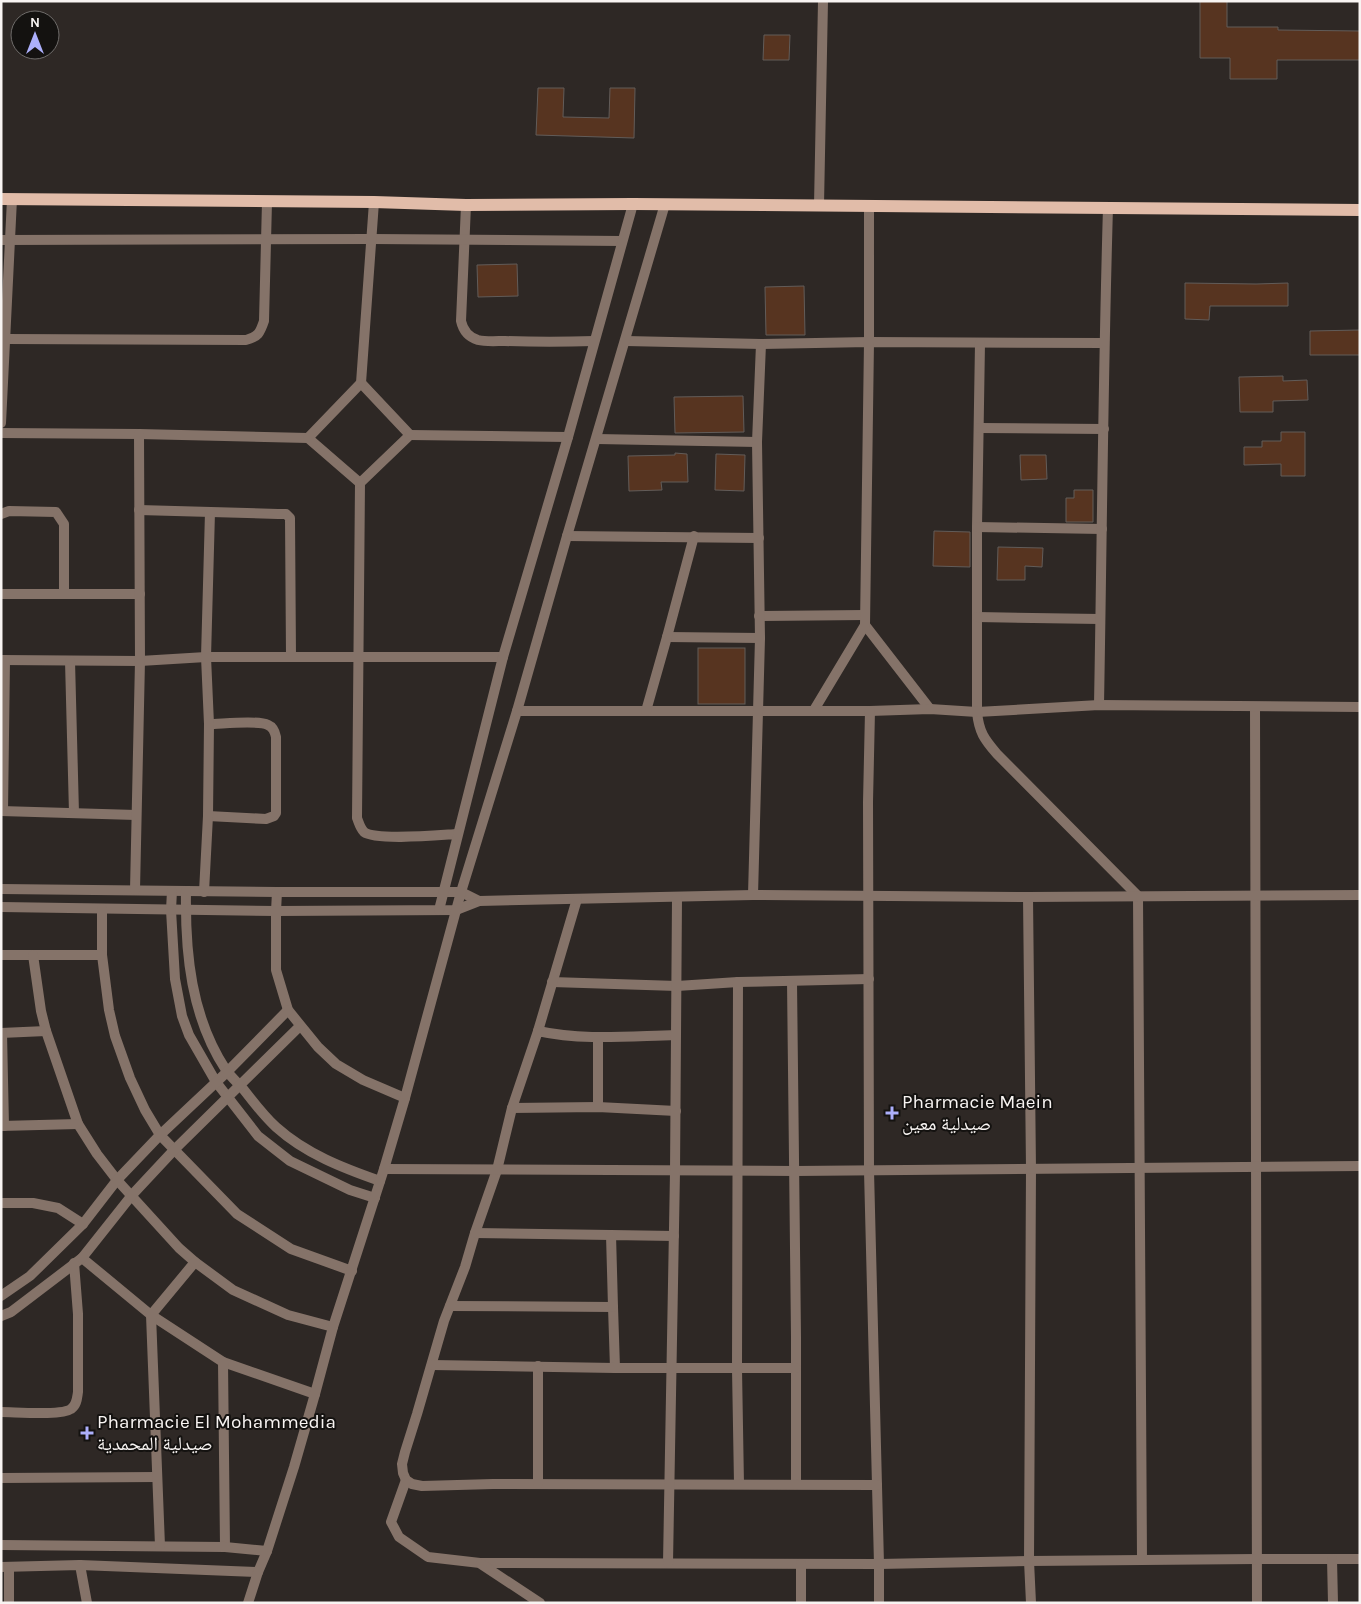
<svg xmlns="http://www.w3.org/2000/svg" width="1361" height="1604" font-family="Karla,'Noto Naskh Arabic',sans-serif">
  <style>
    .building { fill: #573420; stroke: #625c59 }
    .lines { fill: none; stroke-linecap: round; stroke-linejoin: round }
    .street { stroke: #857369; stroke-width: 10 }
    .primary { stroke: #e1bca9; stroke-width: 12 }
    .poi-dot { fill: #acaffb; stroke: #141210; stroke-width: 2 }
    .labels { text-anchor: middle; dominant-baseline: central; stroke-width: 4; stroke-linejoin: round; paint-order: stroke }
    .poi-label { font-size: 19px; fill: #f8f4f2; stroke: #141210; text-anchor: start }
  </style>
  <rect width="100%" height="100%" fill="#2e2825"/>
  <g class="building">
    <polygon points="1200,1 1227,1 1227,27 1278,27 1278,30 1360,31 1360,60 1277,60 1277,79 1230,79 1230,58 1200,58"/>
    <polygon points="764,35 790,35 789,60 763,60"/>
    <polygon points="538,88 564,88 563,117 609,118 610,88 635,88 634,138 536,135"/>
    <polygon points="517,264 518,296 478,297 477,265"/>
    <polygon points="1185,283 1256,284 1288,283 1288,306 1210,306 1209,320 1185,319"/>
    <polygon points="804,286 805,335 766,335 765,287"/>
    <polygon points="1360,330 1360,355 1310,355 1310,331"/>
    <polygon points="1283,376 1283,381 1307,380 1308,400 1273,401 1273,412 1240,412 1239,377"/>
    <polygon points="743,396 744,432 675,433 674,397"/>
    <polygon points="1281,432 1305,432 1305,476 1281,476 1281,464 1244,465 1244,447 1262,447 1262,441 1281,441"/>
    <polygon points="675,453 687,454 688,482 661,482 662,490 629,491 628,456 675,455"/>
    <polygon points="716,454 745,455 744,491 715,490"/>
    <polygon points="1020,455 1046,455 1047,479 1021,480"/>
    <polygon points="1074,490 1093,490 1093,522 1066,522 1066,498 1074,498"/>
    <polygon points="934,531 970,532 970,567 933,566"/>
    <polygon points="998,547 1043,548 1042,567 1025,566 1025,580 997,580"/>
    <rect x="698" y="648" width="47" height="56"/>
  </g>
  <g class="lines">
    <g class="street">
      <path d="M466 205 461 321C463 330 468 337 478 340 486 342 497 341 505 341 535 342 564 342 594 341"/>
      <polyline points="819,205 823,1"/>
      <polyline points="1,240 372,239 622,241"/>
      <path d="M6 339 246 340C258 337 260 333 264 321L267 202"/>
      <polyline points="626,341 761,344 869,342 1104,343"/>
      <path d="M980 343 977 527V712C979 732 984 739 997 754L1138 896 1142 1560"/>
      <path d="M361 383 410 435 360 483 357 818C359 823 360 828 364 832 376 841 440 835 457 834"/>
      <polyline points="1,423 12,199"/>
      <polyline points="979,428 1104,429"/>
      <polyline points="1,433 139,434 308,438"/>
      <polyline points="410,435 568,437"/>
      <polyline points="597,439 757,442"/>
      <polyline points="360,483 308,438 361,383 374,202"/>
      <polyline points="139,510 278,514 286,514 290,518 291,657"/>
      <polyline points="1,514 9,511 56,512 64,524 64,594"/>
      <polyline points="977,527 1102,529"/>
      <polyline points="567,536 759,538"/>
      <polyline points="1,594 140,594"/>
      <polyline points="759,616 865,615"/>
      <polyline points="977,617 1100,619"/>
      <polyline points="865,625 930,709"/>
      <polyline points="667,637 760,638"/>
      <polyline points="1,660 140,661 206,657 503,657"/>
      <polyline points="70,661 74,813"/>
      <path d="M1099 705C1102 539 1103 373 1108 208"/>
      <polyline points="1255,707 1257,1603"/>
      <polyline points="814,710 865,625 869,342 869,206"/>
      <polyline points="517,711 870,711 930,709 977,712 1099,705 1360,707"/>
      <polyline points="646,711 667,637 694,536"/>
      <polyline points="870,711 868,802 869,1171 879,1564 879,1603"/>
      <polyline points="1,811 136,815"/>
      <polyline points="3,811 5,660"/>
      <path d="M208 816 266 819 274 816 276 813V737C275 732 273 727 268 725 258 720 221 724 209 724"/>
      <polyline points="1,889 277,892 461,892 479,901"/>
      <polyline points="135,890 140,661 139,434"/>
      <polyline points="172,891 171,910 175,979 182,1016 189,1035 216,1082 258,1136 290,1161 350,1190 375,1198"/>
      <path d="M186 891C185 953 191 1017 226 1070 231 1077 238 1083 244 1090 254 1103 264 1116 276 1127 306 1154 343 1168 380 1181"/>
      <polyline points="204,892 208,816 209,724 206,657 210,512"/>
      <polyline points="277,892 276,911 276,970 288,1010 318,1047 336,1064 363,1080 405,1098"/>
      <polyline points="753,895 760,638 757,442 761,344"/>
      <polyline points="1028,897 1031,1169 1029,1561 1031,1603"/>
      <polyline points="1,907 276,911 456,910 479,901 753,895 1028,897 1360,895"/>
      <polyline points="102,909 102,955 109,1010 115,1036 130,1078 145,1110 160,1135 237,1214 291,1249 352,1271"/>
      <polyline points="439,910 503,657 568,437 633,204"/>
      <polyline points="1,955 102,955"/>
      <polyline points="33,955 41,1011 46,1031 78,1124 97,1154 117,1180 179,1248 195,1262 233,1290 288,1315 333,1327"/>
      <polyline points="792,981 796,1337 796,1484"/>
      <polyline points="552,982 677,986 738,982 869,979"/>
      <polyline points="738,982 737,1369 739,1484"/>
      <polyline points="538,1031 577,899"/>
      <polyline points="1,1033 46,1031"/>
      <polyline points="2,1033 4,1126"/>
      <polyline points="598,1038 598,1107"/>
      <polyline points="512,1108 497,1170 475,1233 465,1267 444,1321 417,1414 405,1452 402,1464 403,1473 406,1480 412,1484 422,1486 493,1484 877,1485"/>
      <path d="M676 1111 598 1107 512 1108 538 1031C583 1041 630 1036 676 1035"/>
      <polyline points="1,1126 78,1124"/>
      <polyline points="384,1169 795,1171 1360,1166"/>
      <polyline points="1,1203 33,1203 58,1208 83,1224"/>
      <polyline points="475,1233 611,1235"/>
      <polyline points="82,1258 151,1315 223,1362 315,1394"/>
      <polyline points="1,1296 30,1276 83,1224 117,1180 160,1135 227,1072 288,1010"/>
      <polyline points="450,1306 613,1307 615,1368"/>
      <polyline points="613,1307 611,1235 674,1236"/>
      <polyline points="1,1316 11,1312 82,1258 132,1195 174,1150 300,1026"/>
      <polyline points="223,1362 225,1547"/>
      <polyline points="432,1365 615,1368 796,1368"/>
      <polyline points="538,1366 538,1484"/>
      <path d="M1 1412C16 1412 61 1416 71 1409 77 1405 77 1398 78 1392V1314L74 1263"/>
      <polyline points="1,1478 157,1477"/>
      <polyline points="406,1480 391,1522 399,1537 428,1557 480,1563 879,1564 1029,1561 1256,1559 1360,1559"/>
      <polyline points="1,1545 225,1547 267,1551"/>
      <polyline points="160,1546 151,1315 195,1262"/>
      <polyline points="1332,1559 1333,1603"/>
      <polyline points="668,1563 675,1172 677,898"/>
      <polyline points="481,1564 540,1603"/>
      <polyline points="80,1565 87,1603"/>
      <polyline points="1,1567 80,1565 258,1572"/>
      <polyline points="9,1567 9,1603"/>
      <polyline points="248,1603 258,1572 267,1551 294,1467 315,1394 333,1327 384,1169 405,1098 461,892 517,711 567,536 665,204"/>
      <polyline points="801,1603 801,1564"/>
    </g>
    <polyline class="primary" points="1,199 374,202 466,205 633,204 1360,210"/>
  </g>
  <g class="poi-dot">
    <path d="M889.5 1105.5h5v5h5v5h-5v5h-5v-5h-5v-5h5z"/>
    <path d="M84.5 1425.5h5v5h5v5h-5v5h-5v-5h-5v-5h5z"/>
  </g>
  <g class="labels">
    <g class="poi-label">
      <text x="902" y="1102">Pharmacie Maein<tspan x="902" dy="22">صيدلية معين</tspan></text>
      <text x="97" y="1422">Pharmacie El Mohammedia<tspan x="97" dy="22">صيدلية المحمدية</tspan></text>
    </g>
  </g>
  <rect width="1361" height="1604" fill="none" stroke="#f8f4f2" stroke-width="5"/>
  <g transform="translate(35 35)"><circle r="24" fill="#141210" stroke="#6f6c6a"/>
  <path d="M0-4L9 19L0 12L-9 19Z" fill="#acaffb"/>
  <text y="-8" font-size="14" font-weight="bold" text-anchor="middle" fill="#f8f4f2">N</text>
  </g>
</svg>
